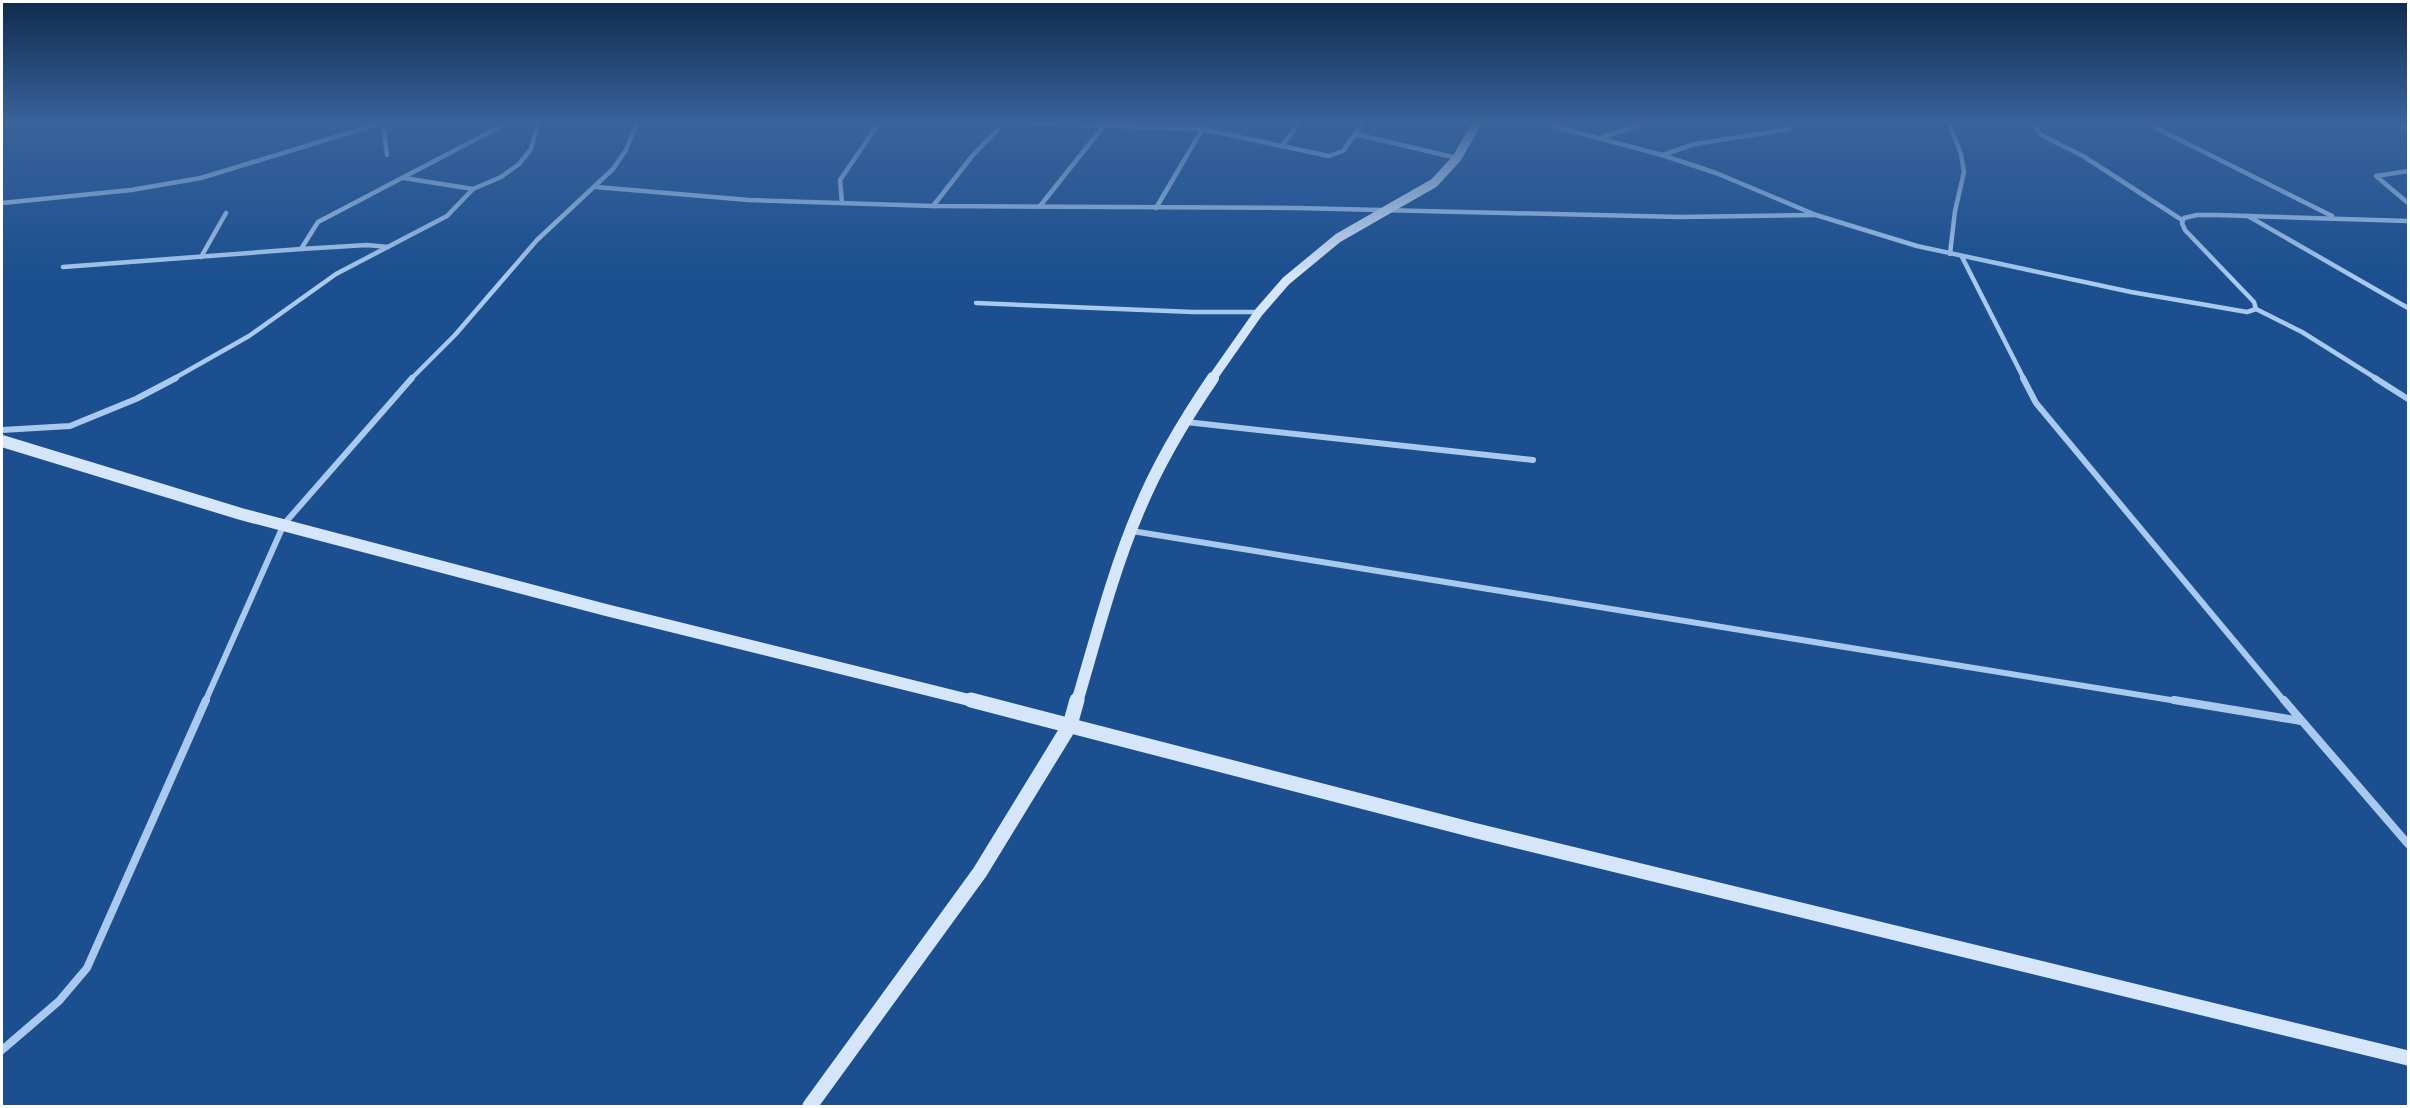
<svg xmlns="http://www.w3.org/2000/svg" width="2410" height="1108" font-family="Inter,sans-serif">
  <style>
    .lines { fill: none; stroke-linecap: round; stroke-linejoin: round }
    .street-far2 { stroke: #a9c9ee; stroke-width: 4.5 }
    .street-far1 { stroke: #a9c9ee; stroke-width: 6 }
    .street { stroke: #a9c9ee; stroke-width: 8 }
    .secondary-far2 { stroke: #d6e6fa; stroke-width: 9 }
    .secondary-far1 { stroke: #d6e6fa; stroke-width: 12 }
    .secondary { stroke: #d6e6fa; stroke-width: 15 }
  </style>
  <rect width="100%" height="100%" fill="#1b4f8f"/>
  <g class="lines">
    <g class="street-far2">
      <polyline points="383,123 387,155"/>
      <polyline points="1024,123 1202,129 1329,156 1343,151 1363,123"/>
      <polyline points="1542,123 1662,155 1716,173 1816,215 1917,246 2131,292 2247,312 2256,309 2254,302 2185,230 2182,223 2184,218 2197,215 2217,215 2408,221"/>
      <polyline points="1949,123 1961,154 1964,172 1955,211 1950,254"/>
      <polyline points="2033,123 2041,135 2083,156 2182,220"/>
      <polyline points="2146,123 2332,216"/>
      <polyline points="2401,123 2408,129"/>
      <polyline points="1355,134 1457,158"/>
      <polyline points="1602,137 1647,123"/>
      <polyline points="1282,146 1299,123"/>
      <polyline points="1662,155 1695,144 1789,129 1784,123"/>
      <polyline points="2408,171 2376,176 2408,203"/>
      <polyline points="404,178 473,189"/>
      <polyline points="596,187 749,200 933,206 1297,208 1680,217 1816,215"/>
      <polyline points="2,203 131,190 201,178 381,123"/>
      <polyline points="842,203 840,180 879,123"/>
      <polyline points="933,206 973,155 1004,123"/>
      <polyline points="1040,206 1106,123"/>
      <polyline points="1156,208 1206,123"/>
      <polyline points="2248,216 2408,308"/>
      <polyline points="301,249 318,222 507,123"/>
      <polyline points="201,257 226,213"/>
      <polyline points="1962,257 2024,379"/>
      <polyline points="63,267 301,249 367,245 388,247"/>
      <polyline points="976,303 1193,312 1259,312"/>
      <polyline points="2256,309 2302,332 2377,379"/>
      <polyline points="173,379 249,336 336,274 447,216 473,189 501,177 519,164 531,149 538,123"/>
      <polyline points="411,379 455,335 537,240 613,169 626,150 637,123"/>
    </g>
    <g class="street-far1">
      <polyline points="2023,378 2036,403 2285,702"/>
      <polyline points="2375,378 2408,399"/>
      <polyline points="1186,422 1533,460"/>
      <polyline points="2,430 70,426 136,399 176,378"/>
      <polyline points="1132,531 2183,702"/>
      <polyline points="205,702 284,524 412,378"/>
    </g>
    <g class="street">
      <polyline points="2174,700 2301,721"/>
      <polyline points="2284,700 2408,844"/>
      <polyline points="2,1050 59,1001 87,968 206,700"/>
    </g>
    <polyline class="secondary-far2" points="1212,379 1259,312 1286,281 1338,238 1434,183 1457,158 1477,123"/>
    <g class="secondary-far1">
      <polyline points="2,441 241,514 606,610 977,702"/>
      <path d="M1077 702C1096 638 1113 571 1139 510 1158 464 1185 419 1213 378"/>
    </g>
    <g class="secondary">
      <polyline points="971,700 1473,830 2408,1058"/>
      <polyline points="810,1106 980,872 1070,725 1077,700"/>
    </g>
  </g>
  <linearGradient id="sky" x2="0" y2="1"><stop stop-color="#0f2b4f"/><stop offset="0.44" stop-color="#39639b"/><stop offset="1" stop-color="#39639b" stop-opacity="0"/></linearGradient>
  <rect width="2410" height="278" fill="url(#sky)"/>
  <rect width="2410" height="1108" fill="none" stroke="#ffffff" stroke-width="6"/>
</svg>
